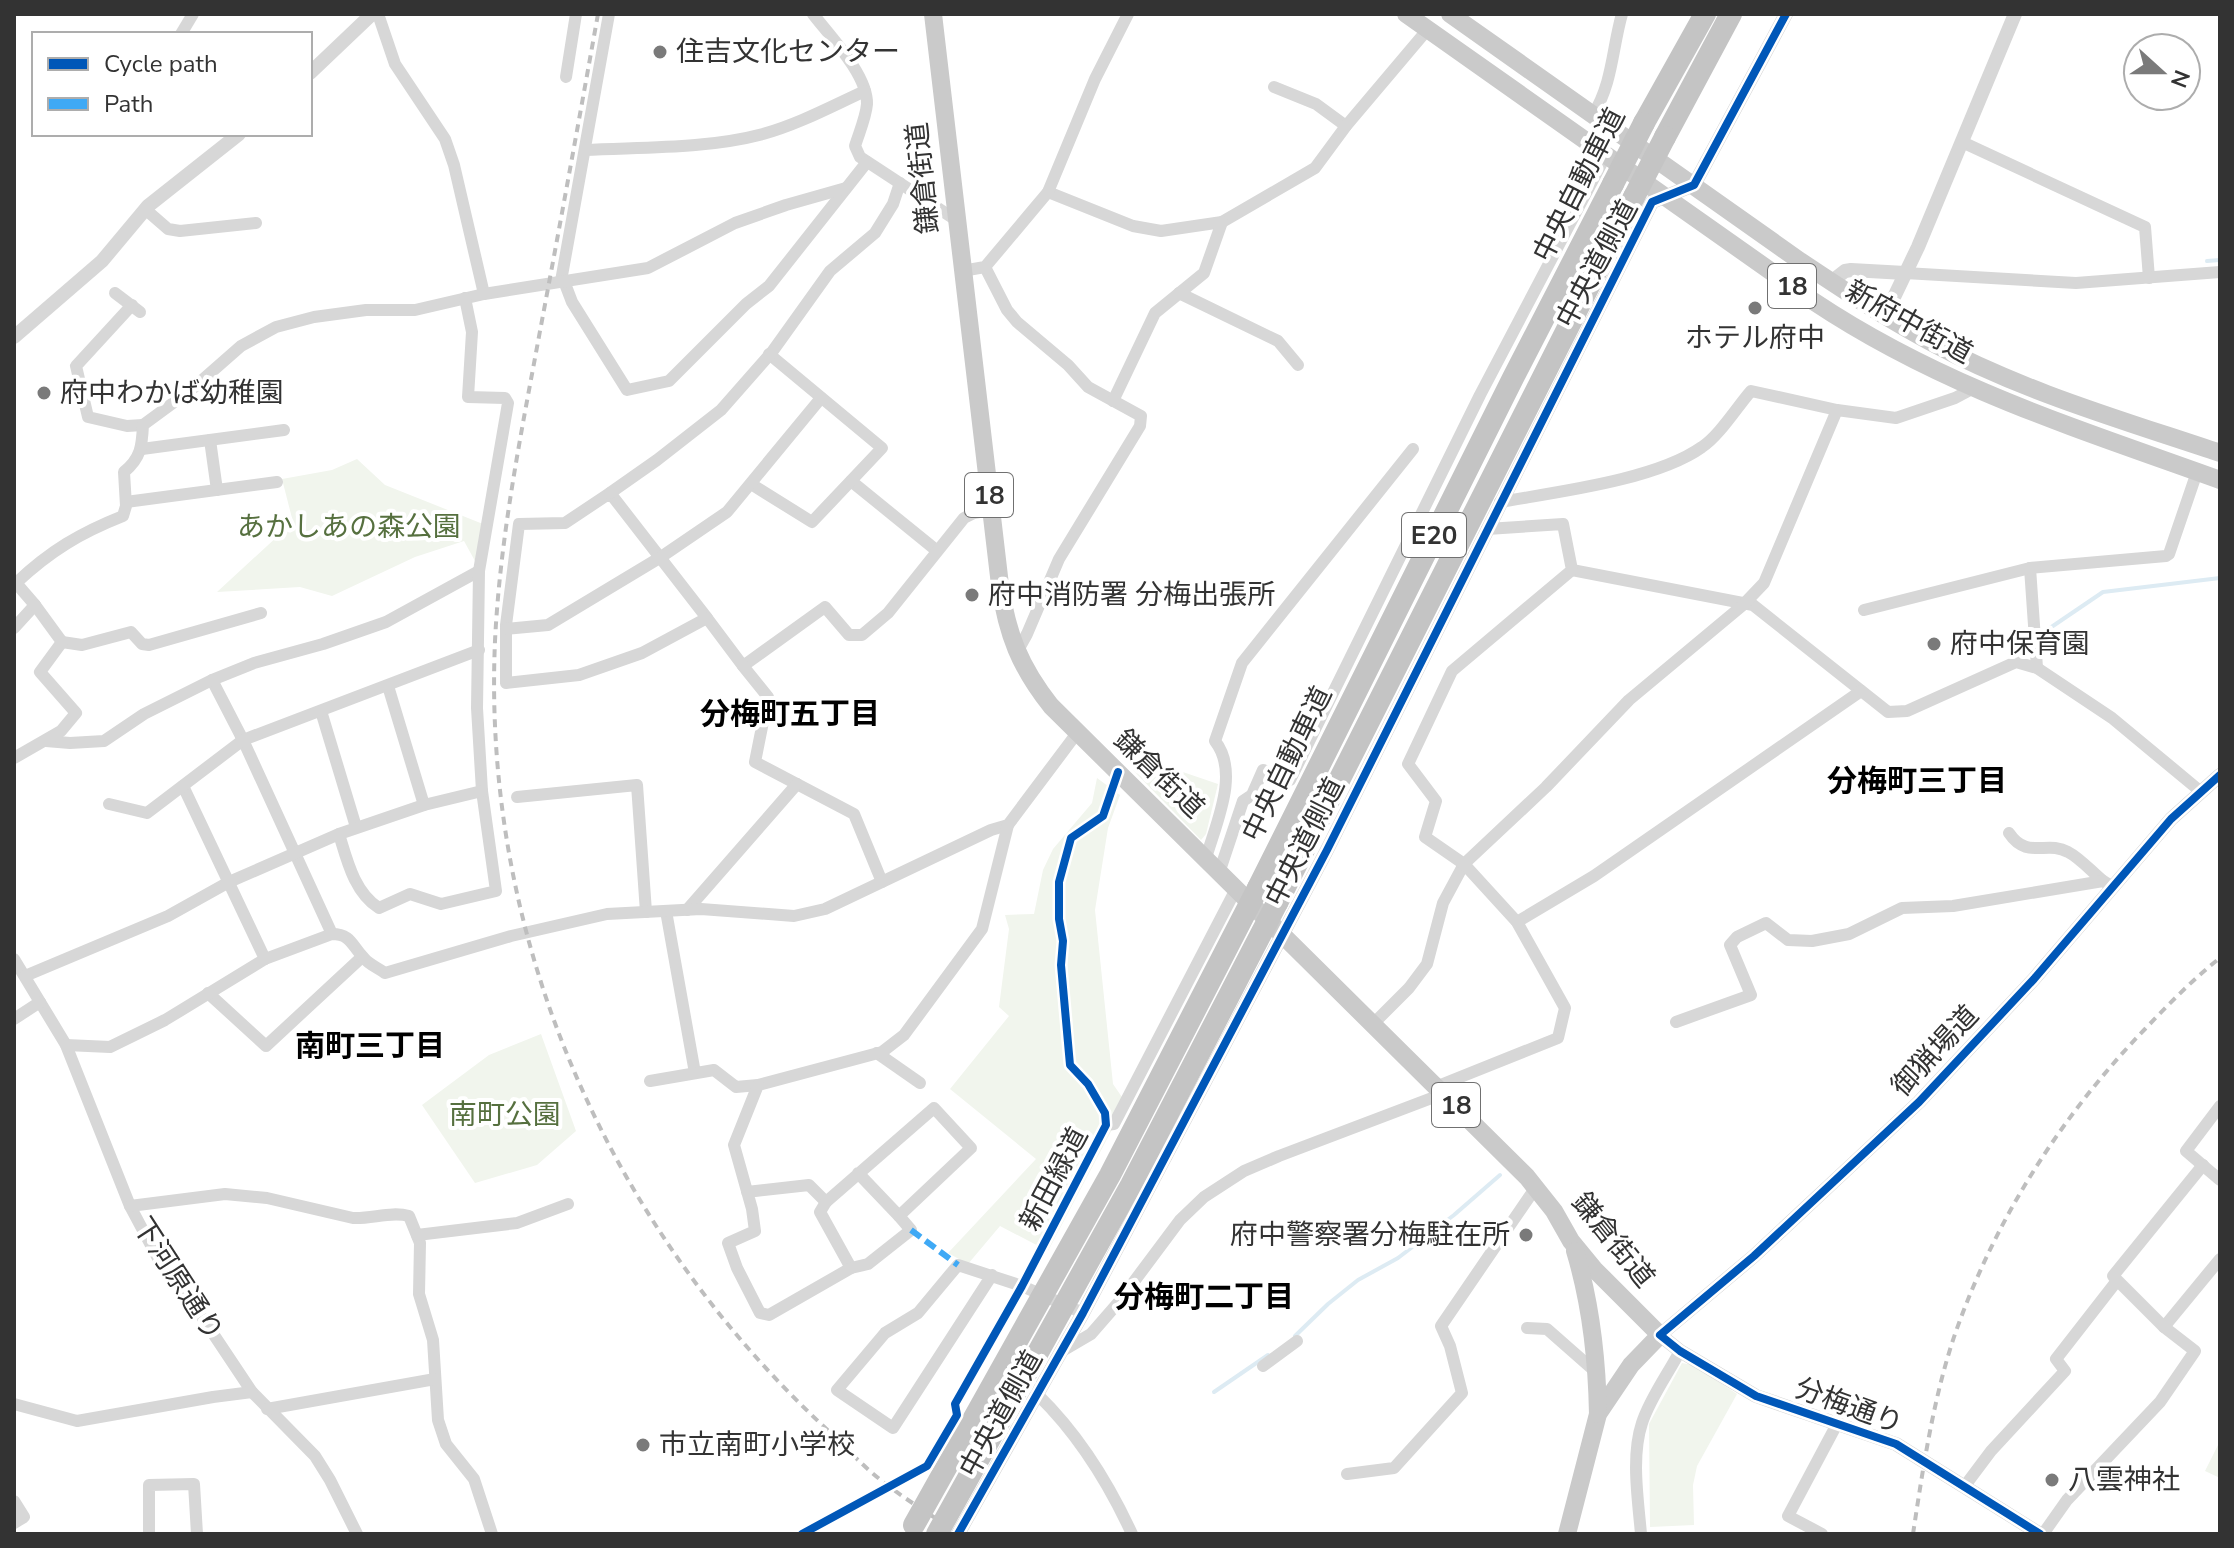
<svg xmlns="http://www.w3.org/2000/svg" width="2234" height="1548" font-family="'Nunito Sans','Noto Sans JP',sans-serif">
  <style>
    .green { fill: #f1f5ed }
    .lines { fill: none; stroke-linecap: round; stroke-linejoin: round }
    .stream { stroke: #ddebf3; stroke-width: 4 }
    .minor { stroke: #d7d7d7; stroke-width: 12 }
    .tertiary { stroke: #d7d7d7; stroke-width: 14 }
    .primary { stroke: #cacaca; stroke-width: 18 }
    .motorway { stroke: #c4c4c4; stroke-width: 22 }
    .rail { stroke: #bebebe; stroke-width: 4; stroke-dasharray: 8 6; stroke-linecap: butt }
    .motorway-bridge { stroke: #c4c4c4; stroke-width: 22 }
    .quiet { stroke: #3fa9f5; stroke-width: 6; stroke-dasharray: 12 6; stroke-linecap: butt }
    .cycleway-casing { stroke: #fff; stroke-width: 13 }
    .cycleway { stroke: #0057b8; stroke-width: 8 }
    .poi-dot { fill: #7a7a7a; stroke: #fff; stroke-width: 3 }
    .labels { text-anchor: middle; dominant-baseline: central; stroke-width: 8; stroke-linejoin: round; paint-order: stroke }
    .shield { fill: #fff; stroke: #707070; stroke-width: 2 }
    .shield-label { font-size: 26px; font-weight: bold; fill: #333 }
    .poi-label { font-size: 28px; fill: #333; stroke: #fff; text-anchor: start }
    .street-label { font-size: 28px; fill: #333; stroke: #fff }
    .park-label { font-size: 28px; fill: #56703f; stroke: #fff }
    .neighbourhood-label { font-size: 30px; font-weight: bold; fill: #000; stroke: #fff }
  </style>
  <rect width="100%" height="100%" fill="#fff"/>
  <g class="green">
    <polygon points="357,459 385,485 483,524 475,561 464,541 415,557 332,596 300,587 217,592 293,522 282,479 332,470"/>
    <polygon points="1133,755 1218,784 1206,834 1201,840 1133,770"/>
    <polygon points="1097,778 1120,795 1108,828 1095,910 1113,1084 1126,1103 1048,1251 1000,1226 968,1264 948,1253 1036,1159 950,1089 1009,1016 999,1007 1009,929 1005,915 1034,914 1043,870 1053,849 1092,803"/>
    <polygon points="541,1034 576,1131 537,1165 475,1183 422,1105 489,1055"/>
    <polygon points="1682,1363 1693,1365 1737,1394 1697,1466 1693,1485 1694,1525 1650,1527 1649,1424"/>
    <polygon points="2220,1441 2220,1478 2205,1471"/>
  </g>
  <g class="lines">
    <g class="stream">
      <polyline points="2207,261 2220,260"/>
      <polyline points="2047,630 2103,592 2220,578"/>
      <polyline points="1295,1336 1328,1304 1358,1280 1398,1258 1454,1215 1500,1175"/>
      <polyline points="1214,1392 1268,1355"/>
    </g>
    <g class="minor">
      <polyline points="378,14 395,64 445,139 454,165 484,294"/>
      <path d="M813 14C829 35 868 75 867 104 866 117 859 133 855 146L860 157 956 220"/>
      <polyline points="181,34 193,14"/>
      <polyline points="566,77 576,14"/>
      <polyline points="1274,87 1316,104 1346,126"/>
      <path d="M1593 115C1613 82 1612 49 1622 14"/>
      <polyline points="1962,142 2145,227 2149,278"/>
      <path d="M585 150C644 147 706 149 763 134 799 124 832 106 865 91"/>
      <polyline points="1048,192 1133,226 1161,231 1222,222 1315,168 1346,126 1428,29"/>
      <polyline points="145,209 168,229 180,231 256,223"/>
      <polyline points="985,267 1007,310 1017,322 1068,365 1088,387 1141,416 1140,426 1059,559 1027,634 1017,652"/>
      <polyline points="962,271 985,267 1048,192 1095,79 1128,14"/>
      <polyline points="1905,273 2076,283 2220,272"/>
      <polyline points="561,281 609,14"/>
      <polyline points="564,281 572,302 627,390 669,381 746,304 769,286 867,162"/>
      <polyline points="115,293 140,312"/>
      <polyline points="1179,293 1278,341 1298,365"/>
      <polyline points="132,305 76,366 88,417 127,426 143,425"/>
      <polyline points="1113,401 1155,313 1204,273 1222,222"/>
      <polyline points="210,440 217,490"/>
      <polyline points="142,449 284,430"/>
      <polyline points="851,481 936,550"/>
      <polyline points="751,484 812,522 882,448 769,354"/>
      <polygon points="610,493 707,618 642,653 579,675 506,683 506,625 519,524 565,523"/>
      <polyline points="610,493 657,460 721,410 772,352 830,271 875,233 893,204 900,183"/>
      <polyline points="126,502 277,482"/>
      <path d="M1500 502C1556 492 1656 480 1702 447 1719 436 1737 407 1751 391L1837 410"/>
      <polyline points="2030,568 2037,668"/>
      <polyline points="1572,570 1753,605 1888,712 1907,711 2016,662 2037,668 2112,718 2200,791"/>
      <polyline points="1864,610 2030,568 2166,556 2169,554 2197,472"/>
      <polyline points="707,618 743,666 825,607 849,635 862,635 888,613 964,518 974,513 990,510"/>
      <path d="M14 628 35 605 16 583C50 551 80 533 123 516L126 506 124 472C141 458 142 446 143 425L192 389 241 346 276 327 314 317 366 310H415L484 294 648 268 735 223 786 205 846 188"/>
      <polyline points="506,629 548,625 661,557 727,512 821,398"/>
      <polyline points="62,642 82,645 131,632 142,644 149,645 261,613"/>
      <polyline points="743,666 768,697 755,762 854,814 882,882"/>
      <polyline points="212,680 243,740 332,934"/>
      <polyline points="388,686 424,805"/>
      <polyline points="321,711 356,827"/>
      <polyline points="46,741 70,743 104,741 144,714 212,680 254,663 323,644 386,622 479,571"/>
      <polyline points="14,758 61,731 76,713 40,672 62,642 35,605"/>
      <polyline points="183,786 265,959"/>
      <polyline points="517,797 637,785 646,912"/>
      <polyline points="109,804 147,813 243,740 479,650"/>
      <path d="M2009 833C2027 860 2047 840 2068 852 2080 858 2092 872 2103 881"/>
      <path d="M339 834C347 860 354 892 379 908L410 894 441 904 496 891 482 791 477 708 479 571 508 403 505 398 468 397 472 332 465 298"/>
      <path d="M1206 858C1216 823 1240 773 1215 741L1242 663 1413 449"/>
      <polyline points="1219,873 1243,801 1252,795 1263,770 1290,780 1480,395 1606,155"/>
      <polyline points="687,910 797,784"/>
      <polyline points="666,911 695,1073"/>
      <polyline points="1517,922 1594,876 1861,691"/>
      <polyline points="14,959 66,1045 130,1206 161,1264 200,1314 252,1392 315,1456 330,1480 357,1534"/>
      <polyline points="25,976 168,916 229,882 339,834 424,805 482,791"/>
      <polyline points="208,993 266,1046 362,957"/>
      <polyline points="14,1019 40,1002"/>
      <polyline points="1676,1022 1751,995 1730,945 1737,937 1766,923 1788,940 1812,941 1849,934 1902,908 1953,906 2103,881 2113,887"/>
      <polyline points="1373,1024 1409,988 1427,964 1443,903 1464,864 1546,787 1629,700 1743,605 1764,583 1837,410 1896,418 1955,398 1972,389"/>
      <path d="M66 1045 110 1047 165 1020 265 959 332 934C351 934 352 946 363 957 368 964 378 968 385 973L511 936 607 914 701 909 794 916 825 909 991 830 1008 825 1077 733"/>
      <polyline points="877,1053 920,1083"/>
      <polyline points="650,1081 714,1070 736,1087 758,1085 882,1052 904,1035 982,929 1008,825"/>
      <polyline points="1438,1086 1558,1038 1565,1008 1517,922 1464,864 1425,837 1436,801 1408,764 1452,671 1572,570 1563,524 1487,529"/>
      <polyline points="2220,1106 2186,1151 2220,1180"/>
      <polyline points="1106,1125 1114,1124 1236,889"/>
      <polyline points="747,1192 809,1185 826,1202 820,1212 851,1268 769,1315 760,1313 737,1268 728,1243 755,1231 752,1209 734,1145 758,1085"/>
      <polyline points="826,1202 934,1108 971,1148 899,1216 858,1173"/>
      <path d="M130 1206 225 1194 267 1198 353 1218C372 1219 391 1211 409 1216L420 1243 419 1294 433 1340 438 1420 446 1444 474 1479 492 1534"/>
      <polyline points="417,1235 517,1223 568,1204"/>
      <polyline points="851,1268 868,1264 911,1230 899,1216"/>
      <polyline points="992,1275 893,1428 837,1390 885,1333 918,1313 958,1265 1022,1286 1083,1313"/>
      <polyline points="2164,1327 2220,1259"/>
      <polyline points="1527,1328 1547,1329 1597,1373"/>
      <polyline points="1062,1351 1091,1334 1118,1303 1180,1220 1204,1197 1244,1171 1279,1156 1445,1093"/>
      <polyline points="1263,1366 1297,1341"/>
      <path d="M1038 1395C1078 1434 1109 1484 1132 1534"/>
      <polyline points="14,1404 77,1421 213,1397 252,1392"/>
      <polyline points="267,1409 435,1379"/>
      <polyline points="1347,1474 1394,1468 1462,1393 1450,1346 1441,1326 1536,1187"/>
      <polyline points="1964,1487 1991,1451 2065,1371 2056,1359 2116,1282"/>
      <polyline points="14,1501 24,1517 14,1523"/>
      <polyline points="149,1534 149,1485 194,1484 197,1534"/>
      <path d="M1641 1534C1638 1499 1631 1456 1642 1423 1650 1398 1668 1374 1680 1351"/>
      <polyline points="1822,1534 1788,1516 1837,1424"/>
      <polyline points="2043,1534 2067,1500 2160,1402 2195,1351 2164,1327 2113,1276 2203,1165"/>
    </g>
    <g class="tertiary">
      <polyline points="310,73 372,14"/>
      <polyline points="1831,282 1845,271 1851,270 1905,273"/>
      <polyline points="1885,316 1918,247 2015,14"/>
      <polyline points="14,337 102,261 148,206 239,134"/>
      <polyline points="958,1534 1083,1313 1327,850 1652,202 1694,185 1786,14"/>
      <polyline points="2040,1534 1896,1444 1756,1396 1680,1351 1660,1335 1754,1256 1919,1102 2034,979 2171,819 2220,775"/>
    </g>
    <g class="primary">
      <path d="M933 14 1000 585C1007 634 1020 667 1051 706L1527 1177 1554 1211 1571 1241 1594 1269 1660 1335 1631 1365 1598 1414 1567 1534"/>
      <path d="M1406 14 1813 301C1942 387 2076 428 2220 480"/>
      <path d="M1450 14 1800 261C1842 289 1884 317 1929 341 2021 391 2122 420 2220 453"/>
      <path d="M1575 1251C1591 1304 1597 1359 1598 1414"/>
    </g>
    <g class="motorway">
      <polyline points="1644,123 1705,14"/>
      <polyline points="1665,137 1731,14"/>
      <polyline points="1258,888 1513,378 1613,184"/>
      <polyline points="1277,903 1634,197"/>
    </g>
    <g class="rail">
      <path d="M598 14C579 120 560 225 540 331 521 434 500 537 495 641 482 937 606 1221 820 1423 841 1442 860 1464 882 1481 906 1500 933 1516 959 1534"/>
      <path d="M1913 1534C1923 1468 1933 1400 1954 1337 1994 1221 2060 1117 2145 1029 2169 1004 2193 979 2220 958"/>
    </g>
    <g class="motorway-bridge">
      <polyline points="1613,184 1644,123"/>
      <polyline points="1634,197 1665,137"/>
      <polyline points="914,1525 1110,1175 1258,888"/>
      <polyline points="937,1534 1131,1185 1277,903"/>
    </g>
    <polyline class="quiet" points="911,1230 958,1265"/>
    <defs>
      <g id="cycleway">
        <polyline points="802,1534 927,1466 957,1415 955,1404 1022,1286 1106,1125 1105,1113 1088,1084 1070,1065 1061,965 1063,941 1059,919 1059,882 1071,838 1103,816 1118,772"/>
        <polyline points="958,1534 1083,1313 1327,850 1652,202 1694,185 1786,14"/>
        <polyline points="2040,1534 1896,1444 1756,1396 1680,1351 1660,1335 1754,1256 1919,1102 2034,979 2171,819 2220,775"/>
      </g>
    </defs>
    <use href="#cycleway" class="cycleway-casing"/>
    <use href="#cycleway" class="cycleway"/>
  </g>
  <g class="poi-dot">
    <circle cx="660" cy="52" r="8"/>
    <circle cx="1755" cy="308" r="8"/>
    <circle cx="44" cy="393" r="8"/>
    <circle cx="972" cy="595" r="8"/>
    <circle cx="1934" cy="644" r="8"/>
    <circle cx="1526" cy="1235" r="8"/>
    <circle cx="643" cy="1445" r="8"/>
    <circle cx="2052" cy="1480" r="8"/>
  </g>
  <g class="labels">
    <g class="shield">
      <rect x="1768" y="264" width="48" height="44" rx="6"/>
      <rect x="965" y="473" width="48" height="44" rx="6"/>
      <rect x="1402" y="513" width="64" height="44" rx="6"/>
      <rect x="1432" y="1083" width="48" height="44" rx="6"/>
    </g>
    <g class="shield-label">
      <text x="1792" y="286">18</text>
      <text x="989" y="495">18</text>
      <text x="1434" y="535">E20</text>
      <text x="1456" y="1105">18</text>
    </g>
    <g class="poi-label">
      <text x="676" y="52">住吉文化センター</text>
      <text x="1755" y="338" text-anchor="middle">ホテル府中</text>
      <text x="60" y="393">府中わかば幼稚園</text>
      <text x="988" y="595">府中消防署 分梅出張所</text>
      <text x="1950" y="644">府中保育園</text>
      <text x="1510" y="1235" text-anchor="end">府中警察署分梅駐在所</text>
      <text x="659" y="1445">市立南町小学校</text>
      <text x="2068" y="1480">八雲神社</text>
    </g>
    <g class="street-label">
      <text transform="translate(923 178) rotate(-96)">鎌倉街道</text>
      <text transform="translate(1579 185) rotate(-63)">中央自動車道</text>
      <text transform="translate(1597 264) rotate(-62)">中央道側道</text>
      <text transform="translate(1909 322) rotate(29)">新府中街道</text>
      <text transform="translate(1287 764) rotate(-64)">中央自動車道</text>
      <text transform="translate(1159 774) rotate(44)">鎌倉街道</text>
      <text transform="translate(1305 842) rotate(-63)">中央道側道</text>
      <text transform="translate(1935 1051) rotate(-47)">御猟場道</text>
      <text transform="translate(1054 1179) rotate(-62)">新田緑道</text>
      <text transform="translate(1613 1240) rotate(51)">鎌倉街道</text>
      <text transform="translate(178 1279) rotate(57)">下河原通り</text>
      <text transform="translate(1849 1406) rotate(20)">分梅通り</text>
      <text transform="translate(1001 1414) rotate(-61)">中央道側道</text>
    </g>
    <g class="park-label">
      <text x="349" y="527">あかしあの森公園</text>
      <text x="505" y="1115">南町公園</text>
    </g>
    <g class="neighbourhood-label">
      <text x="790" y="714">分梅町五丁目</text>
      <text x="1917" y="781">分梅町三丁目</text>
      <text x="370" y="1046">南町三丁目</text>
      <text x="1204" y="1297">分梅町二丁目</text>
    </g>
  </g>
  <rect width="2234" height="1548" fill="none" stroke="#333333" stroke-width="32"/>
  <rect x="32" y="32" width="280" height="104" fill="#ffffff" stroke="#adadad" stroke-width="2"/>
  <rect x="48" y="58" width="40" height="12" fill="#0057b8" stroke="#adadad" stroke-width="2"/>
  <text x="104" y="72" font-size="24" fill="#333333">Cycle path</text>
  <rect x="48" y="98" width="40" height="12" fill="#3fa9f5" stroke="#adadad" stroke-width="2"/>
  <text x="104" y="112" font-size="24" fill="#333333">Path</text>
  <g transform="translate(2162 72) rotate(111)"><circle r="38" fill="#ffffff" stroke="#adadad" stroke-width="2"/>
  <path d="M0-6L14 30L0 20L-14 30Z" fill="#7a7a7a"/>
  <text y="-12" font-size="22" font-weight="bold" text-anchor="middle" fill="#333333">N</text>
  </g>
</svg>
